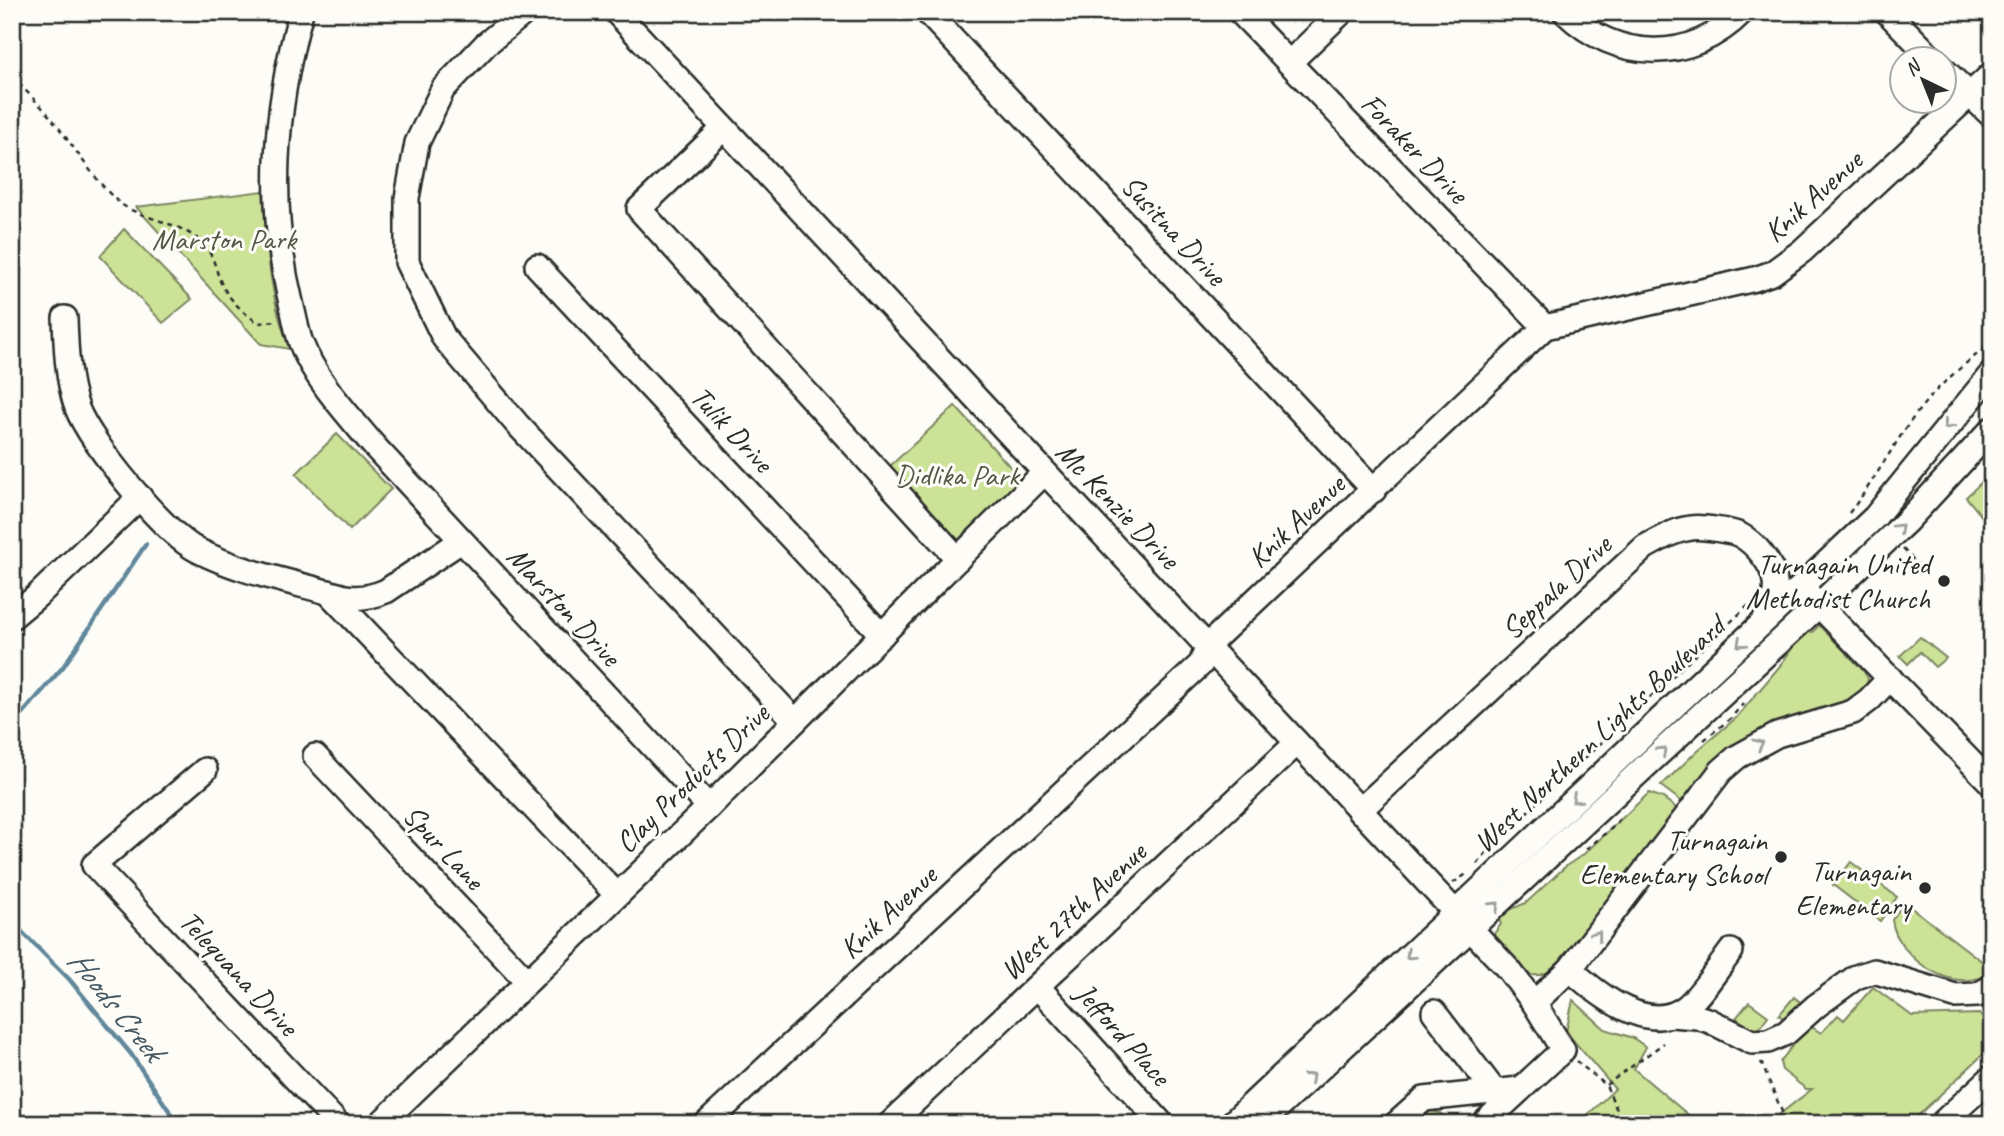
<svg xmlns="http://www.w3.org/2000/svg" width="2004" height="1136" font-family="Caveat,sans-serif">
  <style>
    .green { fill: #cbe297; stroke: #7b8661; stroke-width: 2 }
    .lines { fill: none; stroke-linecap: round; stroke-linejoin: round }
    .stream { stroke: #61879b; stroke-width: 4.5 }
    .minor-casing { stroke: #2b2b2b; stroke-width: 28 }
    .path { stroke: #2b2b2b; stroke-width: 2.5; stroke-dasharray: 5 5; stroke-linecap: butt }
    .minor { stroke: #fdfcf7; stroke-width: 23 }
    .oneway { stroke: #9e9e9b }
    .poi-dot { fill: #2b2b2b; stroke: #fdfcf7; stroke-width: 2.5 }
    .labels { text-anchor: middle; dominant-baseline: central; stroke-width: 6; stroke-linejoin: round; paint-order: stroke }
    .street-label { font-size: 30px; fill: #2b2b2b; stroke: #fdfcf7 }
    .park-label { font-size: 30px; fill: #535946; stroke: #fdfcf7 }
    .poi-label { font-size: 30px; fill: #2b2b2b; stroke: #fdfcf7; text-anchor: end }
    .water-label { font-size: 32px; font-style: italic; fill: #465963; stroke: #fdfcf7 }
  </style>
  <rect width="100%" height="100%" fill="#fdfcf7"/>
  <filter id="ink" filterUnits="userSpaceOnUse"><feTurbulence type="fractalNoise" baseFrequency=".0143" numOctaves="2"/><feDisplacementMap in="SourceGraphic" scale="14" xChannelSelector="R" yChannelSelector="G"/><feConvolveMatrix kernelMatrix="1 2 1 2 8 2 1 2 1" color-interpolation-filters="sRGB"/></filter>
  <g filter="url(#ink)">
    <g class="green">
      <path d="M263 191C267 244 269 300 290 349L261 344 258 341 136 207Z"/>
      <polygon points="124,229 192,299 163,323 100,256"/>
      <polygon points="955,406 1024,482 958,543 889,467"/>
      <polygon points="337,434 391,489 350,530 296,474"/>
      <polygon points="1992,472 1992,529 1966,497"/>
      <polygon points="1819,625 1862,669 1868,678 1867,686 1861,695 1847,705 1779,725 1685,804 1661,786 1698,750 1736,718 1780,666 1804,631 1813,632"/>
      <polygon points="1920,637 1946,658 1935,667 1920,652 1908,664 1900,656"/>
      <path d="M1649 793 1663 798 1680 811 1562 961C1551 971 1545 977 1530 975L1494 934 1501 924 1499 920 1502 913 1526 903 1566 866 1584 854Z"/>
      <polygon points="1851,862 1897,897 1880,921 1833,885"/>
      <path d="M1904 902 1992 969V971C1958 999 1897 959 1892 920Z"/>
      <polygon points="1873,987 1912,1016 1979,1014 1992,1026 1992,1046 1909,1124 1771,1124 1780,1114 1812,1089 1806,1089 1782,1070 1780,1062 1806,1028 1810,1026 1821,1033 1838,1015 1844,1020"/>
      <polygon points="1794,997 1808,1008 1794,1027 1779,1015"/>
      <polygon points="1573,1000 1605,1029 1633,1038 1646,1047 1634,1069 1699,1124 1578,1124 1615,1089 1566,1032"/>
      <polygon points="1749,1002 1768,1016 1756,1032 1736,1018"/>
      <polygon points="1431,1111 1440,1113 1451,1124 1408,1124 1419,1116"/>
    </g>
    <g class="lines">
      <g class="stream">
        <polyline points="12,726 63,667 146,544"/>
        <polyline points="12,922 69,979 131,1054 178,1124"/>
      </g>
      <defs>
        <g id="minor">
          <path d="M301 12C274 111 267 207 292 307 295 319 297 332 301 343 315 380 350 417 375 447L709 807"/>
          <polyline points="525,12 486,44 443,89 417,143 407,198 407,262 444,338 517,424 795,721"/>
          <polyline points="616,12 1509,970 1534,1003 1563,1050 1483,1124"/>
          <polyline points="927,12 1374,490"/>
          <polyline points="1240,12 1545,327"/>
          <path d="M1565 12C1616 62 1691 64 1742 12"/>
          <polyline points="1887,12 1934,60"/>
          <polyline points="1289,63 1342,12"/>
          <polyline points="1944,70 1992,116"/>
          <polyline points="723,129 639,209 958,559"/>
          <polyline points="537,266 882,635"/>
          <path d="M65 318C66 347 67 380 77 408 90 443 164 533 197 550 241 573 298 583 345 597 360 599 372 597 386 591L461 541"/>
          <polyline points="328,592 617,895"/>
          <polyline points="1808,594 1992,784"/>
          <polyline points="12,617 36,597 140,497"/>
          <polyline points="315,756 527,981"/>
          <polyline points="205,770 94,865 338,1124"/>
          <path d="M1359 811 1645 547C1660 539 1674 530 1691 528 1700 526 1732 531 1740 535 1755 543 1773 564 1775 582 1777 595 1771 607 1765 619"/>
          <path d="M1570 969C1597 994 1649 1036 1686 1007 1700 996 1719 967 1731 951"/>
          <polyline points="1038,987 1162,1124"/>
          <polyline points="1534,1003 1570,969 1721,771 1737,757 1777,735 1853,712 1869,700 1890,678"/>
          <polyline points="1434,1012 1495,1092"/>
          <polyline points="1671,1015 1697,1017 1710,1021 1752,1042 1768,1041 1786,1033 1816,1006 1856,977 1874,971 1955,996 1977,995 1992,987"/>
          <polyline points="380,1124 709,807 1044,473"/>
          <polyline points="706,1124 1201,664 1208,645 1545,327 1755,279 1772,273 1802,251 1992,74"/>
          <polyline points="890,1124 1297,743"/>
          <polyline points="1231,1124 1875,517 1992,373"/>
          <polyline points="1260,1124 1819,605 1907,521 1992,429"/>
          <polyline points="1396,1124 1424,1099 1520,1089"/>
          <polyline points="1941,1124 1992,1077"/>
        </g>
      </defs>
      <use href="#minor" class="minor-casing"/>
      <g class="path">
        <path d="M12 76C25 91 40 104 52 119 70 141 103 193 124 206 151 222 183 222 205 246 215 257 216 273 222 285 230 300 245 315 259 323L277 321"/>
        <path d="M1849 513C1874 482 1892 446 1916 414 1937 386 1964 364 1992 343"/>
        <polyline points="1903,549 1925,572"/>
        <polyline points="1704,740 1730,719 1743,704"/>
        <polyline points="1586,849 1612,828 1622,816"/>
        <polyline points="1477,864 1495,842 1751,603"/>
        <polyline points="1453,883 1468,873"/>
        <polyline points="1576,1061 1606,1085 1616,1108 1626,1124"/>
        <polyline points="1761,1062 1783,1114 1774,1124"/>
        <polyline points="1606,1085 1664,1043"/>
      </g>
      <use href="#minor" class="minor"/>
    </g>
    <defs><path id="oneway-chevron" d="M-2-3.5L2.5 0L-2 3.5" fill="none" stroke-width="1.6" stroke-linecap="round" stroke-linejoin="round" transform="scale(1.75)"/></defs>
    <g class="oneway">
      <use href="#oneway-chevron" transform="translate(1948 425) rotate(130)"/>
      <use href="#oneway-chevron" transform="translate(1899 528) rotate(-44)"/>
      <use href="#oneway-chevron" transform="translate(1741 643) rotate(137)"/>
      <use href="#oneway-chevron" transform="translate(1759 744) rotate(-27)"/>
      <use href="#oneway-chevron" transform="translate(1662 751) rotate(-43)"/>
      <use href="#oneway-chevron" transform="translate(1576 799) rotate(137)"/>
      <use href="#oneway-chevron" transform="translate(1495 906) rotate(-43)"/>
      <use href="#oneway-chevron" transform="translate(1597 935) rotate(-52)"/>
      <use href="#oneway-chevron" transform="translate(1410 955) rotate(137)"/>
      <use href="#oneway-chevron" transform="translate(1310 1077) rotate(-43)"/>
    </g>
  </g>
  <g class="poi-dot">
    <circle cx="1944" cy="581" r="7"/>
    <circle cx="1781" cy="857" r="7"/>
    <circle cx="1925" cy="888" r="7"/>
  </g>
  <g class="labels">
    <g class="street-label">
      <text transform="translate(1415 148) rotate(46)">Foraker Drive</text>
      <text transform="translate(1813 196) rotate(-42)">Knik Avenue</text>
      <text transform="translate(1174 230) rotate(47)">Susitna Drive</text>
      <text transform="translate(732 429) rotate(47)">Tulik Drive</text>
      <text transform="translate(1118 505) rotate(46)">Mc Kenzie Drive</text>
      <text transform="translate(1296 521) rotate(-43)">Knik Avenue</text>
      <text transform="translate(1556 587) rotate(-43)">Seppala Drive</text>
      <text transform="translate(564 606) rotate(47)">Marston Drive</text>
      <text transform="translate(1599 734) rotate(-43)">West Northern Lights Boulevard</text>
      <text transform="translate(692 778) rotate(-44)">Clay Products Drive</text>
      <text transform="translate(444 847) rotate(47)">Spur Lane</text>
      <text transform="translate(1073 911) rotate(-43)">West 27th Avenue</text>
      <text transform="translate(888 912) rotate(-43)">Knik Avenue</text>
      <text transform="translate(239 973) rotate(47)">Telequana Drive</text>
      <text transform="translate(1123 1034) rotate(48)">Jefford Place</text>
    </g>
    <g class="park-label">
      <text x="224" y="239">Marston Park</text>
      <text x="957" y="475">Didlika Park</text>
    </g>
    <g class="poi-label">
      <text x="1930" y="564">Turnagain United<tspan x="1930" dy="34">Methodist Church</tspan></text>
      <text x="1767" y="840">Turnagain<tspan x="1767" dy="34">Elementary School</tspan></text>
      <text x="1911" y="871">Turnagain<tspan x="1911" dy="34">Elementary</tspan></text>
    </g>
    <g class="water-label">
      <text transform="translate(116 1005) rotate(51)">Hoods Creek</text>
    </g>
  </g>
  <rect width="2004" height="1136" fill="none" stroke="#fdfcf7" stroke-width="42"/>
  <rect x="21" y="21" width="1962" height="1094" fill="none" stroke="#2b2b2b" stroke-width="2.5" filter="url(#ink)"/>
  <g transform="translate(1923 80) rotate(317)"><circle r="33" fill="#fdfcf7" stroke="#a9a8a5" stroke-width="2"/>
  <path d="M0-5L12 26L0 18L-12 26Z" fill="#2b2b2b"/>
  <text y="-10" font-size="19" font-weight="bold" text-anchor="middle" fill="#2b2b2b">N</text>
  </g>
</svg>
